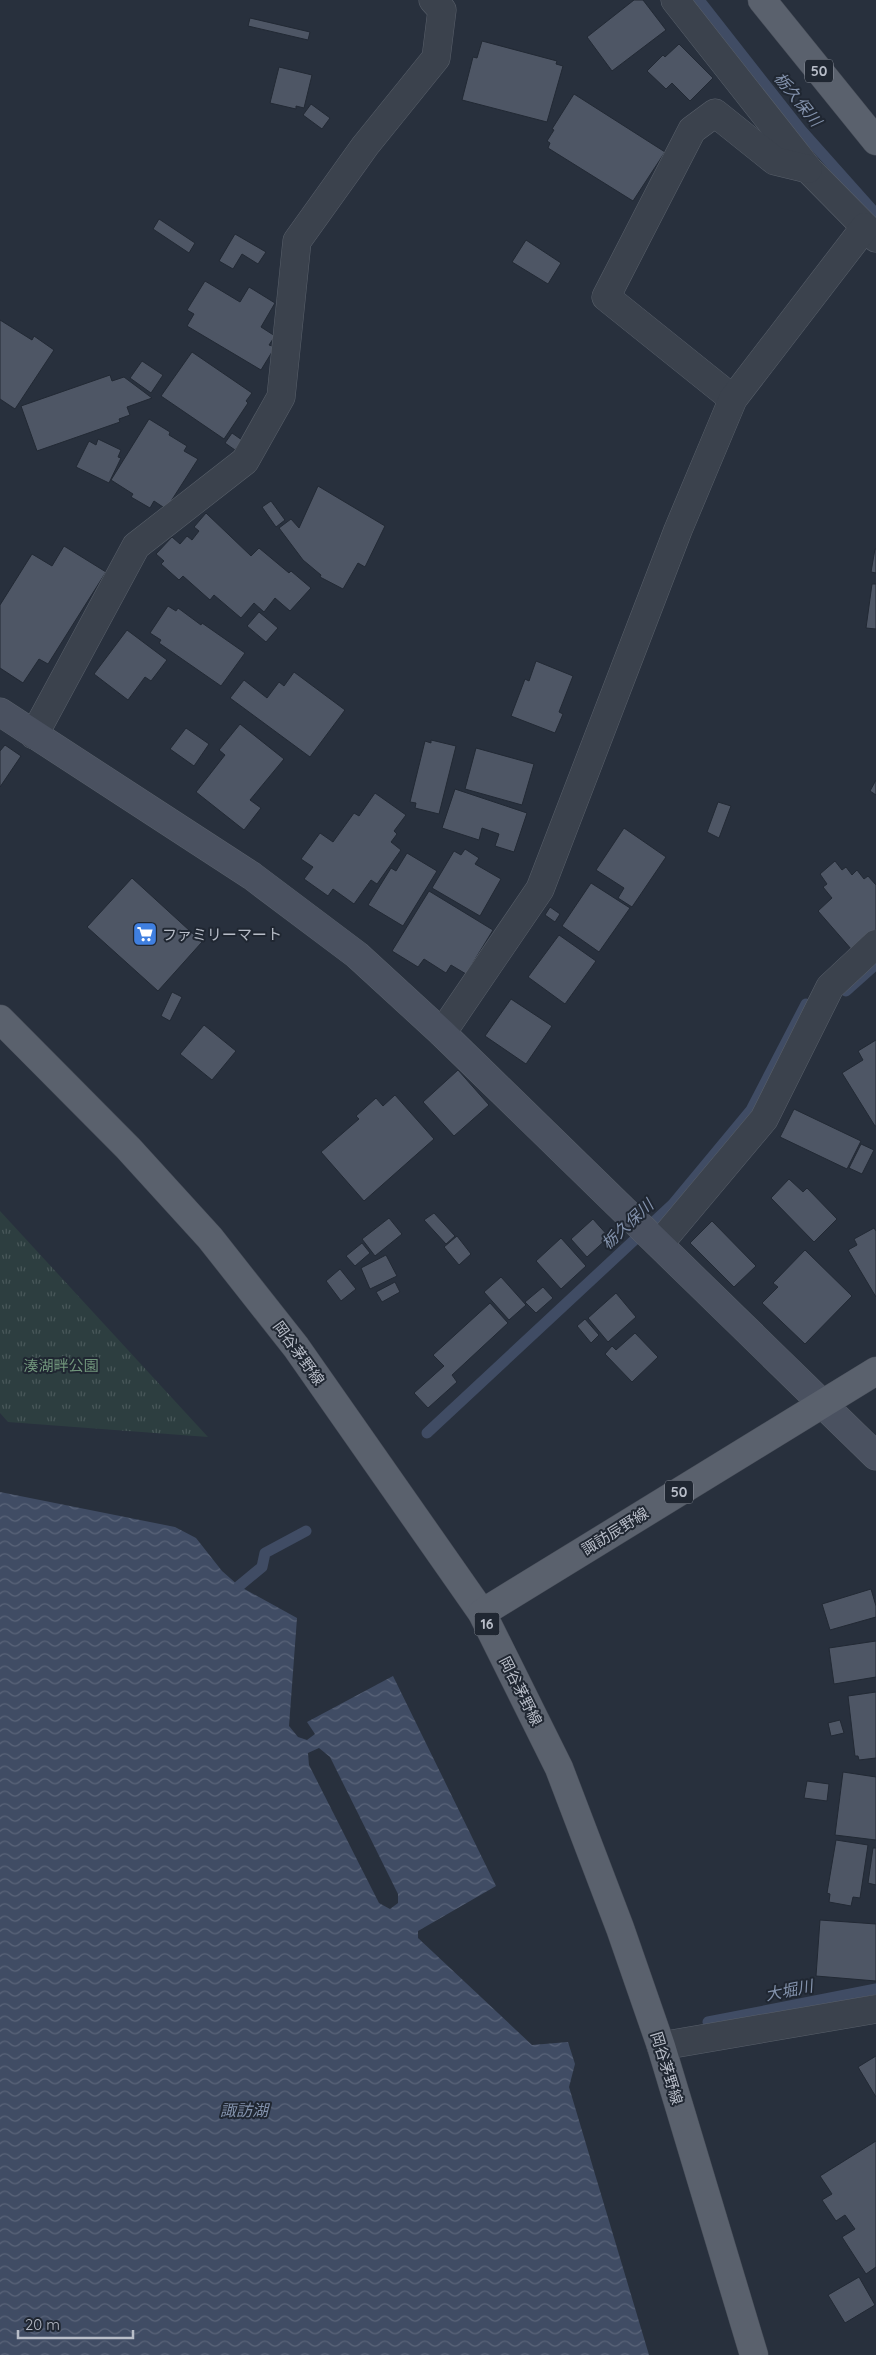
<svg xmlns="http://www.w3.org/2000/svg" width="876" height="2355" font-family="Quicksand,'Noto Sans JP',sans-serif">
  <style>
    .park { fill: url(#park-tufts) }
    .water { fill: url(#water-waves) }
    .pier { fill: #28303d }
    .lines { fill: none; stroke-linecap: round; stroke-linejoin: round }
    .stream { stroke: #404c64; stroke-width: 11 }
    .building { fill: #4e5665; stroke: #222934 }
    .street-casing { stroke: #59606b; stroke-width: 29 }
    .secondary-casing { stroke: #59606b; stroke-width: 29 }
    .primary-casing { stroke: #454b56; stroke-width: 29 }
    .street { stroke: #3b424d; stroke-width: 28 }
    .secondary { stroke: #4a5160; stroke-width: 28 }
    .primary { stroke: #5a616d; stroke-width: 28 }
    .labels { text-anchor: middle; dominant-baseline: central; stroke-width: 4; stroke-linejoin: round; paint-order: stroke }
    .shield { fill: #202732; stroke: #8a909b; stroke-width: 1 }
    .shield-label { font-size: 14px; font-weight: bold; fill: #b8bdc8 }
    .poi-label { font-size: 15px; fill: #b8bdc8; stroke: #202732; text-anchor: start }
    .street-label { font-size: 15px; fill: #b8bdc8; stroke: #202732 }
    .park-label { font-size: 15px; fill: #71967c; stroke: #202732 }
    .water-label { font-size: 16px; font-style: italic; fill: #8392ac; stroke: #202732 }
  </style>
  <defs>
    <pattern id="park-tufts" width="24" height="20" patternUnits="userSpaceOnUse" patternTransform="scale(1.25)"><rect width="24" height="20" fill="#2d3e40"/><path d="M3 7l-1-3M5 7V3M7 7l1-3M15 17l-1-3M17 17v-4M19 17l1-3" fill="none" stroke="#49585a"/></pattern>
    <pattern id="water-waves" width="16" height="10" patternUnits="userSpaceOnUse" patternTransform="scale(1.25)"><rect width="16" height="10" fill="#404c64"/><path d="M0 5q4-4 8 0t8 0" fill="none" stroke="#5a6479"/></pattern>
  </defs>
  <rect width="100%" height="100%" fill="#28303d"/>
  <polygon class="park" points="0,1211 208,1437 8,1422 0,1413"/>
  <polygon class="water" points="0,1492 175,1527 196,1538 222,1571 239,1586 297,1618 289,1726 298,1737 307,1740 315,1734 307,1722 393,1676 496,1886 418,1931 418,1938 532,2045 568,2042 575,2064 569,2087 649,2355 0,2355"/>
  <polygon class="pier" points="319,1748 330,1757 398,1894 398,1903 390,1909 379,1903 309,1765 308,1753"/>
  <g class="lines">
    <g class="stream">
      <polyline points="699,0 801,130 876,214"/>
      <polyline points="846,991 876,964"/>
      <polyline points="427,1433 673,1204 751,1110 806,1004"/>
      <polyline points="239,1586 262,1567 265,1553 306,1531"/>
      <polyline points="708,2022 876,1989"/>
    </g>
  </g>
  <g class="building">
    <polygon points="634,0 643,0 666,30 612,71 587,37"/>
    <polygon points="250,18 310,32 308,40 248,26"/>
    <polygon points="482,41 557,61 556,64 563,66 547,122 462,100 473,57 477,58"/>
    <polygon points="679,44 713,78 690,101 672,83 666,89 647,71 663,55 665,57"/>
    <polygon points="279,67 312,75 304,108 296,106 296,109 270,103"/>
    <polygon points="574,94 665,152 633,201 548,148 550,143 547,141 554,130 552,129"/>
    <polygon points="311,104 330,118 322,129 303,115"/>
    <polygon points="159,219 195,243 189,253 153,229"/>
    <polygon points="235,234 266,252 258,264 242,254 233,269 219,261"/>
    <polygon points="526,240 561,263 548,284 512,262"/>
    <polygon points="205,281 240,302 249,287 275,303 261,327 275,336 269,345 275,347 261,370 187,326 194,314 187,310"/>
    <polygon points="0,320 32,340 34,336 54,350 15,409 0,399"/>
    <polygon points="192,352 252,393 246,401 248,403 224,439 161,396"/>
    <polygon points="142,361 163,375 151,393 130,378"/>
    <polygon points="110,375 112,381 124,377 152,398 127,407 130,415 119,419 120,422 37,451 21,406"/>
    <polygon points="149,419 170,432 169,435 187,446 184,451 198,459 166,509 154,501 150,508 131,497 133,494 111,480"/>
    <polygon points="232,433 242,440 235,450 225,443"/>
    <polygon points="98,439 121,450 118,457 121,458 109,483 76,467 89,441 96,445"/>
    <polygon points="318,486 385,526 365,567 358,563 343,589 320,577 321,575 303,560 279,528 291,519 299,528"/>
    <polygon points="271,501 285,520 276,527 262,507"/>
    <polygon points="206,513 251,556 259,548 289,573 291,571 311,588 290,611 275,598 264,612 254,603 241,618 214,595 210,600 183,576 179,580 161,564 164,561 156,554 172,537 180,544 187,536 192,540 199,531 194,527"/>
    <polygon points="64,546 106,572 48,664 39,659 23,683 0,668 0,605 32,554 52,566"/>
    <polygon points="875,549 876,549 876,573 871,572"/>
    <polygon points="872,584 876,584 876,629 866,628"/>
    <polygon points="168,606 176,611 178,608 201,625 202,623 245,653 221,686 159,643 161,640 150,633"/>
    <polygon points="259,612 278,628 266,642 247,626"/>
    <polygon points="127,630 167,660 151,681 145,677 128,700 94,674"/>
    <polygon points="536,661 573,676 559,712 563,714 555,733 511,716 525,679 529,681"/>
    <polygon points="294,672 345,710 310,757 230,698 244,680 267,698 279,682 284,686"/>
    <polygon points="240,724 284,759 250,800 261,808 244,830 196,792 225,755 219,750"/>
    <polygon points="186,728 209,744 194,766 170,749"/>
    <polygon points="431,740 456,746 439,814 415,808 416,803 410,802 425,741 431,743"/>
    <polygon points="5,745 21,756 0,787 0,751"/>
    <polygon points="476,748 534,764 522,805 465,789"/>
    <polygon points="876,780 876,795 870,791"/>
    <polygon points="455,789 527,813 514,852 495,846 499,834 482,828 479,840 442,828"/>
    <polygon points="375,793 406,815 394,831 397,834 391,842 401,850 377,884 371,880 354,904 333,889 328,896 304,879 313,867 301,859 320,833 333,842 354,813 359,816"/>
    <polygon points="718,802 731,806 719,838 707,832"/>
    <polygon points="624,828 666,857 632,907 618,898 624,888 596,870"/>
    <polygon points="465,849 479,858 475,864 501,879 480,916 432,888 454,851 461,855"/>
    <polygon points="407,853 437,871 403,926 368,905 391,868 396,871"/>
    <polygon points="835,861 842,870 846,867 852,875 857,870 864,879 868,876 876,885 876,929 852,950 818,911 832,898 823,887 827,884 820,874"/>
    <polygon points="132,878 202,942 158,991 87,927"/>
    <polygon points="591,883 630,908 599,952 562,926"/>
    <polygon points="429,891 493,930 466,974 451,965 446,973 424,959 418,967 392,951"/>
    <polygon points="550,907 560,914 555,922 545,915"/>
    <polygon points="559,935 596,961 565,1004 528,977"/>
    <polygon points="172,992 182,997 170,1021 161,1016"/>
    <polygon points="511,999 552,1026 526,1064 485,1036"/>
    <polygon points="204,1025 236,1051 212,1080 180,1054"/>
    <polygon points="876,1040 876,1126 875,1126 842,1073 863,1060 858,1051"/>
    <polygon points="458,1070 489,1105 454,1136 423,1102"/>
    <polygon points="395,1095 434,1139 364,1201 321,1152 359,1119 356,1116 376,1098 383,1106"/>
    <polygon points="794,1109 861,1141 847,1169 780,1137"/>
    <polygon points="861,1144 874,1150 862,1174 849,1168"/>
    <polygon points="789,1179 803,1192 807,1188 837,1219 814,1242 771,1198"/>
    <polygon points="434,1213 455,1236 446,1244 424,1220"/>
    <polygon points="389,1218 402,1234 375,1256 362,1239"/>
    <polygon points="593,1219 609,1237 587,1257 571,1239"/>
    <polygon points="712,1221 756,1266 734,1287 690,1243"/>
    <polygon points="874,1228 876,1231 876,1297 848,1250 857,1245 854,1239"/>
    <polygon points="457,1236 471,1254 459,1265 444,1247"/>
    <polygon points="561,1238 586,1266 561,1289 536,1261"/>
    <polygon points="362,1243 370,1253 355,1266 346,1256"/>
    <polygon points="805,1250 852,1296 805,1344 762,1303 778,1287 773,1283"/>
    <polygon points="386,1255 397,1276 370,1289 361,1268"/>
    <polygon points="340,1269 356,1289 341,1301 326,1281"/>
    <polygon points="501,1277 526,1305 509,1320 484,1292"/>
    <polygon points="395,1282 400,1292 382,1302 376,1292"/>
    <polygon points="543,1287 553,1298 536,1313 525,1302"/>
    <polygon points="616,1293 636,1317 608,1342 588,1318"/>
    <polygon points="490,1303 508,1323 452,1375 457,1382 428,1408 414,1393 444,1366 433,1355"/>
    <polygon points="585,1319 599,1335 591,1343 577,1326"/>
    <polygon points="635,1333 658,1357 632,1382 605,1354 612,1346 616,1350"/>
    <polygon points="871,1589 876,1606 876,1617 830,1630 822,1604"/>
    <polygon points="876,1641 876,1677 834,1684 829,1648"/>
    <polygon points="876,1692 876,1758 859,1760 858,1756 855,1756 848,1696"/>
    <polygon points="840,1720 844,1733 831,1736 828,1723"/>
    <polygon points="843,1772 876,1777 876,1840 835,1835"/>
    <polygon points="807,1781 829,1784 827,1801 804,1798"/>
    <polygon points="836,1840 868,1845 860,1898 853,1897 851,1906 829,1902 830,1894 827,1893"/>
    <polygon points="873,1848 876,1848 876,1885 868,1883"/>
    <polygon points="820,1920 876,1924 876,1981 816,1976"/>
    <polygon points="876,2056 876,2097 858,2067"/>
    <polygon points="876,2141 876,2267 866,2274 842,2237 855,2229 845,2215 836,2221 822,2200 832,2194 820,2176"/>
    <polygon points="859,2277 875,2305 845,2323 828,2295"/>
  </g>
  <g class="lines">
    <defs>
      <g id="street">
        <polyline points="675,0 808,169 876,238"/>
        <polyline points="733,399 606,297 692,130 715,113 775,161 808,169"/>
        <polyline points="34,735 136,546 245,461 281,397 297,241 365,146 436,58 442,10 433,0"/>
        <polyline points="442,1033 540,889 678,530 733,399 865,227"/>
        <polyline points="660,1243 764,1119 830,987 876,944"/>
        <polyline points="661,2046 876,2009"/>
      </g>
      <polyline id="secondary" points="0,712 252,876 357,955 442,1033 876,1456"/>
      <g id="primary">
        <polyline points="762,0 876,141"/>
        <polyline points="0,1019 128,1148 210,1238 296,1347 482,1613 559,1768 620,1928 661,2046 754,2355"/>
        <polyline points="482,1613 876,1371"/>
      </g>
    </defs>
    <use href="#street" class="street-casing"/>
    <use href="#secondary" class="secondary-casing"/>
    <use href="#primary" class="primary-casing"/>
    <use href="#street" class="street"/>
    <use href="#secondary" class="secondary"/>
    <use href="#primary" class="primary"/>
  </g>
  <defs>
    <symbol id="supermarket-square" viewBox="-11 -11 22 22"><rect x="-9" y="-9" width="18" height="18" rx="4" fill="#3f7fe0" stroke="#202732"/><path d="M-6-5.5h2.5l.6 2H6L4.5 2H-2.5L-4.4-4H-6ZM-1.5 3.2a1.3 1.3 0 1 0 .1 0ZM3 3.2a1.3 1.3 0 1 0 .1 0Z" fill="#fff"/></symbol>
  </defs>
  <g fill-rule="evenodd">
    <use href="#supermarket-square" x="131" y="920" width="28" height="28"/>
  </g>
  <g class="labels">
    <g class="shield">
      <rect x="805" y="59.5" width="28" height="23" rx="4"/>
      <rect x="665" y="1480.5" width="28" height="23" rx="4"/>
      <rect x="474.5" y="1612.5" width="25" height="23" rx="4"/>
    </g>
    <g class="shield-label">
      <text x="819" y="71">50</text>
      <text x="679" y="1492">50</text>
      <text x="487" y="1624">16</text>
    </g>
    <g class="poi-label">
      <text x="162" y="934">ファミリーマート</text>
    </g>
    <g class="street-label">
      <text transform="translate(299 1353) rotate(54)">岡谷茅野線</text>
      <text transform="translate(615 1531) rotate(-32)">諏訪辰野線</text>
      <text transform="translate(521 1691) rotate(63)">岡谷茅野線</text>
      <text transform="translate(667 2068) rotate(73)">岡谷茅野線</text>
    </g>
    <g class="park-label">
      <text x="61" y="1365">湊湖畔公園</text>
    </g>
    <g class="water-label">
      <text transform="translate(798 99) rotate(51)">栃久保川</text>
      <text transform="translate(627 1224) rotate(-43)">栃久保川</text>
      <text transform="translate(789 1990) rotate(-11)">大堀川</text>
      <text x="244" y="2110">諏訪湖</text>
    </g>
  </g>
  <path d="M18 2330v8h115v-8" fill="none" stroke="#b8bdc8" stroke-width="2.5"/>
  <text x="25" y="2330" font-size="15" fill="#b8bdc8" stroke="#202732" stroke-width="4" paint-order="stroke">20 m</text>
</svg>
